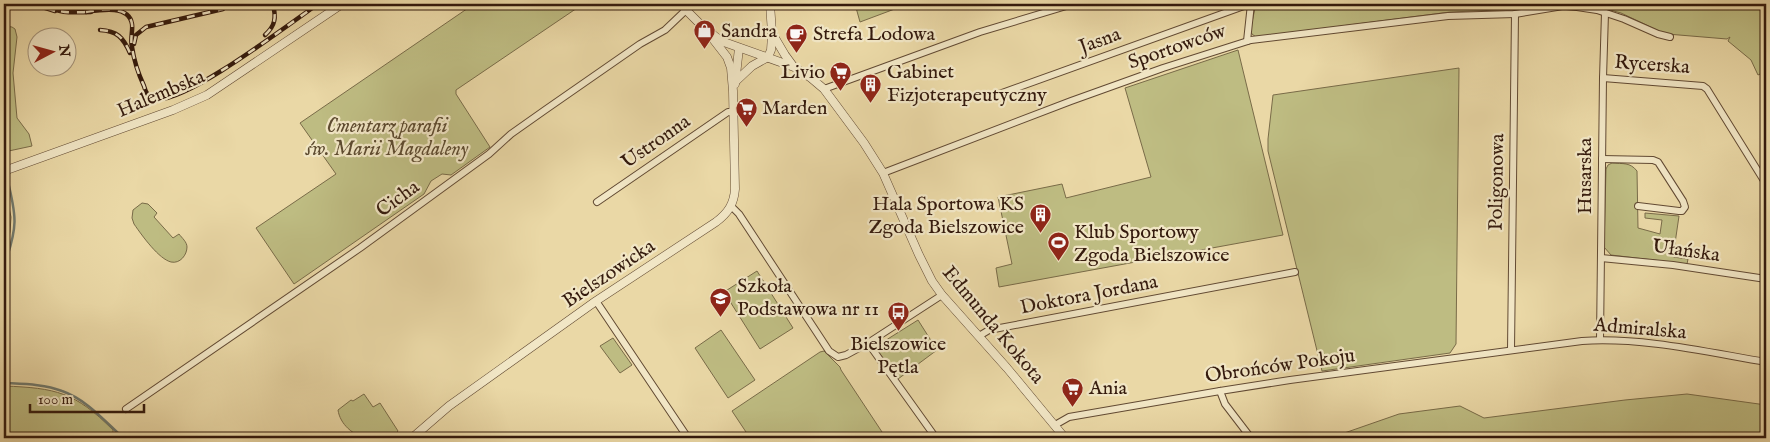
<svg xmlns="http://www.w3.org/2000/svg" width="1770" height="442" font-family="'IM FELL English',serif">
  <style>
    .green { fill: #bebc82; stroke: #796b48 }
    .lines { fill: none; stroke-linecap: round; stroke-linejoin: round }
    .stream { stroke: #70796d; stroke-width: 2.5 }
    .minor-casing { stroke: #624a33; stroke-width: 8 }
    .tertiary-casing { stroke: #624a33; stroke-width: 9 }
    .minor { stroke: #f1e6c5; stroke-width: 6 }
    .tertiary { stroke: #f1e6c5; stroke-width: 8 }
    .rail-casing { stroke: #341a0d; stroke-width: 4.5 }
    .rail { stroke: #f1e6c5; stroke-width: 2.5; stroke-dasharray: 8; stroke-linecap: butt }
    .labels { text-anchor: middle; dominant-baseline: central; stroke-width: 4.5; stroke-linejoin: round; paint-order: stroke }
    .poi-label { font-size: 20px; fill: #341a0d; stroke: #f1e6c5; text-anchor: start }
    .street-label { font-size: 20px; fill: #341a0d; stroke: #f1e6c5 }
    .park-label { font-size: 20px; font-style: italic; fill: #5d4b30; stroke: #f1e6c5 }
  </style>
  <rect width="100%" height="100%" fill="#ead8a6"/>
  <filter id="stains"><feTurbulence type="fractalNoise" baseFrequency=".004" numOctaves="4"/><feColorMatrix values="0 0 0 0 .2 0 0 0 0 .09 0 0 0 0 .02 0 0 0 .5 -.17"/></filter>
  <radialGradient id="worn" r=".72"><stop offset=".6" stop-color="#630" stop-opacity="0"/><stop offset="1" stop-color="#630" stop-opacity=".3"/></radialGradient>
  <g class="green">
    <polygon points="474,4 583,4 456,90 456,94 490,147 451,175 442,174 431,181 424,194 294,284 256,228 336,174 300,123"/>
    <polygon points="855,4 908,4 860,22"/>
    <polygon points="1256,4 1558,4 1523,9 1450,12 1256,37 1252,34 1250,31"/>
    <polygon points="1589,4 1766,4 1766,86 1760,74 1758,75 1751,60 1728,41 1730,37 1727,39 1667,34 1659,31 1621,13"/>
    <polygon points="4,26 12,27 15,29 17,37 13,73 17,118 29,134 32,146 4,152"/>
    <polygon points="1238,50 1283,235 999,287 996,268 1012,264 998,197 1062,184 1066,198 1151,177 1125,88"/>
    <polygon points="1459,68 1456,344 1450,353 1322,371 1268,151 1268,139 1273,95"/>
    <path d="M1612 163C1623 164 1630 162 1637 171L1638 228 1660 234 1662 220 1645 218V213L1679 216 1673 257 1688 259 1687 264 1611 255 1604 247 1606 169 1608 165Z"/>
    <polygon points="4,185 11,217 10,232 4,255"/>
    <path d="M142 203 148 204 157 213 154 217 173 238 179 234C182 238 187 242 187 247 187 255 180 264 171 262 159 259 143 237 134 224L132 218 133 210Z"/>
    <polygon points="757,271 793,328 760,349 724,292"/>
    <polygon points="918,320 937,350 898,379 875,347"/>
    <polygon points="721,330 755,380 728,398 695,348"/>
    <polygon points="613,338 632,365 620,373 600,346"/>
    <polygon points="824,351 840,367 841,370 886,438 750,438 732,411 820,352"/>
    <path d="M4 386C56 388 75 392 113 430V438H4Z"/>
    <path d="M364 394 373 407 380 403 398 431 392 438C384 438 375 440 368 438 353 436 340 424 338 410L351 400 353 401Z"/>
    <polygon points="1687,394 1766,405 1766,438 1330,438 1399,414 1460,406 1484,418 1625,400"/>
  </g>
  <g class="lines">
    <g class="stream">
      <polyline points="5,150 7,27"/>
      <path d="M4 266C18 227 17 217 7 178"/>
      <path d="M4 383C23 384 44 384 62 391 85 399 102 418 120 435"/>
    </g>
    <defs>
      <g id="minor">
        <polyline points="1247,41 1251,4"/>
        <polyline points="1603,78 1703,86 1707,89 1766,184"/>
        <polyline points="824,89 980,32 1073,4"/>
        <polyline points="988,98 1244,6 1251,5"/>
        <polyline points="1602,159 1653,160 1658,162 1683,201 1685,207 1682,211 1679,211 1638,206"/>
        <polyline points="883,173 1071,101 1163,68 1251,40 1448,16 1515,14 1563,6 1577,7 1597,10 1624,19 1658,34 1670,37"/>
        <polyline points="597,202 728,112 734,112"/>
        <polyline points="731,206 739,214 829,351 838,357 846,355 868,343 942,295"/>
        <polyline points="1601,258 1673,265 1766,279"/>
        <polyline points="596,301 688,438"/>
        <polyline points="979,336 989,330 1295,272"/>
        <polyline points="1600,340 1603,78 1605,13"/>
        <polyline points="868,343 936,438"/>
        <polyline points="1511,350 1515,14"/>
        <polyline points="1220,391 1225,404 1251,438"/>
        <polyline points="126,409 360,248 489,154 511,134 545,110 640,44 665,30 686,10"/>
        <path d="M1055 425 1069 417 1220 391 1290 380 1582 341C1643 337 1706 352 1766 362"/>
      </g>
      <g id="tertiary">
        <polyline points="680,4 702,26 721,41 794,67 811,78 824,89 864,143 883,173 919,255 932,281 942,295 1007,368 1065,438"/>
        <polyline points="770,4 772,33 785,55 793,66"/>
        <polyline points="768,57 771,50 772,35"/>
        <polyline points="736,81 752,66 768,57"/>
        <polyline points="735,84 739,48"/>
        <polyline points="4,171 173,110 207,95 342,4"/>
        <path d="M412 438 449 406 596 301 716 222C728 213 734 204 735 189L733 91 731 68 727 57 713 39"/>
      </g>
    </defs>
    <use href="#minor" class="minor-casing"/>
    <use href="#tertiary" class="tertiary-casing"/>
    <use href="#minor" class="minor"/>
    <use href="#tertiary" class="tertiary"/>
    <defs>
      <g id="rail">
        <polyline points="33,4 55,11"/>
        <path d="M47 4C57 15 77 12 91 12"/>
        <path d="M86 12C99 10 129 4 132 24 133 31 130 39 132 47 134 61 138 73 144 86 146 93 148 98 156 99 186 103 289 24 318 4"/>
        <path d="M100 30C117 31 123 37 130 53"/>
        <path d="M265 35C276 25 276 17 273 4"/>
        <polyline points="134,44 136,35 146,27 223,9"/>
      </g>
    </defs>
    <use href="#rail" class="rail-casing"/>
    <use href="#rail" class="rail"/>
  </g>
  <defs>
    <symbol id="shop-pin" viewBox="-11 -11 22 30"><path d="M0 17L-7.5 6A9.5 9.5 0 1 1 7.5 6Z" fill="#8f2418" stroke="#f1e6c5"/><path d="M-5-2.5h2.3a2.7 3.5 0 0 1 5.4 0H5L5.5 6h-11ZM-1.5-2.5h3a1.5 2.3 0 0 0-3 0Z" fill="#fff"/></symbol>
    <symbol id="cafe-pin" viewBox="-11 -11 22 30"><path d="M0 17L-7.5 6A9.5 9.5 0 1 1 7.5 6Z" fill="#8f2418" stroke="#f1e6c5"/><path d="M-5.5-4.5H6V0H3Q3 3.5 0 3.5H-2.5Q-5.5 3.5-5.5 0ZM3-3.2v2h1.7v-2ZM-6 4.5H4V6H-6Z" fill="#fff"/></symbol>
    <symbol id="supermarket-pin" viewBox="-11 -11 22 30"><path d="M0 17L-7.5 6A9.5 9.5 0 1 1 7.5 6Z" fill="#8f2418" stroke="#f1e6c5"/><path d="M-6-5.5h2.5l.6 2H6L4.5 2H-2.5L-4.4-4H-6ZM-1.5 3.2a1.3 1.3 0 1 0 .1 0ZM3 3.2a1.3 1.3 0 1 0 .1 0Z" fill="#fff"/></symbol>
    <symbol id="building-pin" viewBox="-11 -11 22 30"><path d="M0 17L-7.5 6A9.5 9.5 0 1 1 7.5 6Z" fill="#8f2418" stroke="#f1e6c5"/><path d="M-4-6H4V6H1V3H-1V6H-4ZM-2.5-4.3h1.7v1.8h-1.7ZM.8-4.3h1.7v1.8H.8ZM-2.5-1h1.7V.8h-1.7ZM.8-1h1.7V.8H.8Z" fill="#fff"/></symbol>
    <symbol id="stadium-pin" viewBox="-11 -11 22 30"><path d="M0 17L-7.5 6A9.5 9.5 0 1 1 7.5 6Z" fill="#8f2418" stroke="#f1e6c5"/><path d="M0-5a6.5 5 0 1 0 0 10a6.5 5 0 1 0 0-10ZM-3.5-1.8h7v3.6h-7Z" fill="#fff"/></symbol>
    <symbol id="school-pin" viewBox="-11 -11 22 30"><path d="M0 17L-7.5 6A9.5 9.5 0 1 1 7.5 6Z" fill="#8f2418" stroke="#f1e6c5"/><path d="M0-5L7-2L0 1L-7-2ZM-4 1L0 2.5L4 1V4Q0 6-4 4Z" fill="#fff"/></symbol>
    <symbol id="bus-pin" viewBox="-11 -11 22 30"><path d="M0 17L-7.5 6A9.5 9.5 0 1 1 7.5 6Z" fill="#8f2418" stroke="#f1e6c5"/><path d="M-5-6H5V4H4V6H2V4H-2V6H-4V4H-5ZM-3.5-4V0h7V-4ZM-3.5 1.2v1.5H-2V1.2ZM2 1.2v1.5H3.5V1.2Z" fill="#fff"/></symbol>
  </defs>
  <g fill-rule="evenodd">
    <use href="#shop-pin" x="692" y="18" width="25" height="34"/>
    <use href="#cafe-pin" x="784" y="22" width="25" height="34"/>
    <use href="#supermarket-pin" x="828" y="60" width="25" height="34"/>
    <use href="#building-pin" x="858" y="72" width="25" height="34"/>
    <use href="#supermarket-pin" x="734" y="96" width="25" height="34"/>
    <use href="#building-pin" x="1028" y="202" width="25" height="34"/>
    <use href="#stadium-pin" x="1046" y="230" width="25" height="34"/>
    <use href="#school-pin" x="708" y="286" width="25" height="34"/>
    <use href="#bus-pin" x="886" y="300" width="25" height="34"/>
    <use href="#supermarket-pin" x="1060" y="376" width="25" height="34"/>
  </g>
  <g class="labels">
    <g class="poi-label">
      <text x="721" y="31">Sandra</text>
      <text x="813" y="34">Strefa Lodowa</text>
      <text x="825" y="72" text-anchor="end">Livio</text>
      <text x="887" y="72">Gabinet<tspan x="887" dy="23">Fizjoterapeutyczny</tspan></text>
      <text x="762" y="108">Marden</text>
      <text x="1024" y="204" text-anchor="end">Hala Sportowa KS<tspan x="1024" dy="23">Zgoda Bielszowice</tspan></text>
      <text x="1074" y="232">Klub Sportowy<tspan x="1074" dy="23">Zgoda Bielszowice</tspan></text>
      <text x="737" y="286">Szkoła<tspan x="737" dy="23">Podstawowa nr 11</tspan></text>
      <text x="898" y="344" text-anchor="middle">Bielszowice<tspan x="898" dy="23">Pętla</tspan></text>
      <text x="1089" y="388">Ania</text>
    </g>
    <g class="street-label">
      <text transform="translate(1100 41) rotate(-20)">Jasna</text>
      <text transform="translate(1177 47) rotate(-19)">Sportowców</text>
      <text transform="translate(1652 65) rotate(4)">Rycerska</text>
      <text transform="translate(161 94) rotate(-23)">Halembska</text>
      <text transform="translate(656 142) rotate(-35)">Ustronna</text>
      <text transform="translate(1585 176) rotate(-90)">Husarska</text>
      <text transform="translate(1497 182) rotate(-89)">Poligonowa</text>
      <text transform="translate(398 199) rotate(-36)">Cicha</text>
      <text transform="translate(1686 251) rotate(8)">Ułańska</text>
      <text transform="translate(609 274) rotate(-34)">Bielszowicka</text>
      <text transform="translate(1089 295) rotate(-11)">Doktora Jordana</text>
      <text transform="translate(993 325) rotate(50)">Edmunda Kokota</text>
      <text transform="translate(1640 329) rotate(5)">Admiralska</text>
      <text transform="translate(1280 366) rotate(-8)">Obrońców Pokoju</text>
    </g>
    <g class="park-label">
      <text x="387" y="126">Cmentarz parafii<tspan x="387" dy="23">św. Marii Magdaleny</tspan></text>
    </g>
  </g>
  <rect width="1770" height="442" fill="none" stroke="#ead8a6" stroke-width="20"/>
  <rect x="5" y="5" width="1760" height="432" fill="none" stroke="#341a0d" stroke-width="2.5"/>
  <rect x="10" y="10" width="1750" height="422" fill="none" stroke="#341a0d"/>
  <g transform="translate(52 52) rotate(84)"><circle r="24" fill="#f1e6c5" stroke="#a5947b"/>
  <path d="M0-4L9 19L0 12L-9 19Z" fill="#8f2418"/>
  <text y="-8" font-size="14" font-weight="bold" text-anchor="middle" fill="#341a0d">N</text>
  </g>
  <path d="M30 404v8h114v-8" fill="none" stroke="#341a0d" stroke-width="2.5"/>
  <text x="38" y="404" font-size="15" fill="#341a0d" stroke="#f1e6c5" stroke-width="4" paint-order="stroke">100 m</text>
  <rect width="100%" height="100%" filter="url(#stains)"/>
  <rect width="100%" height="100%" fill="url(#worn)"/>
</svg>
